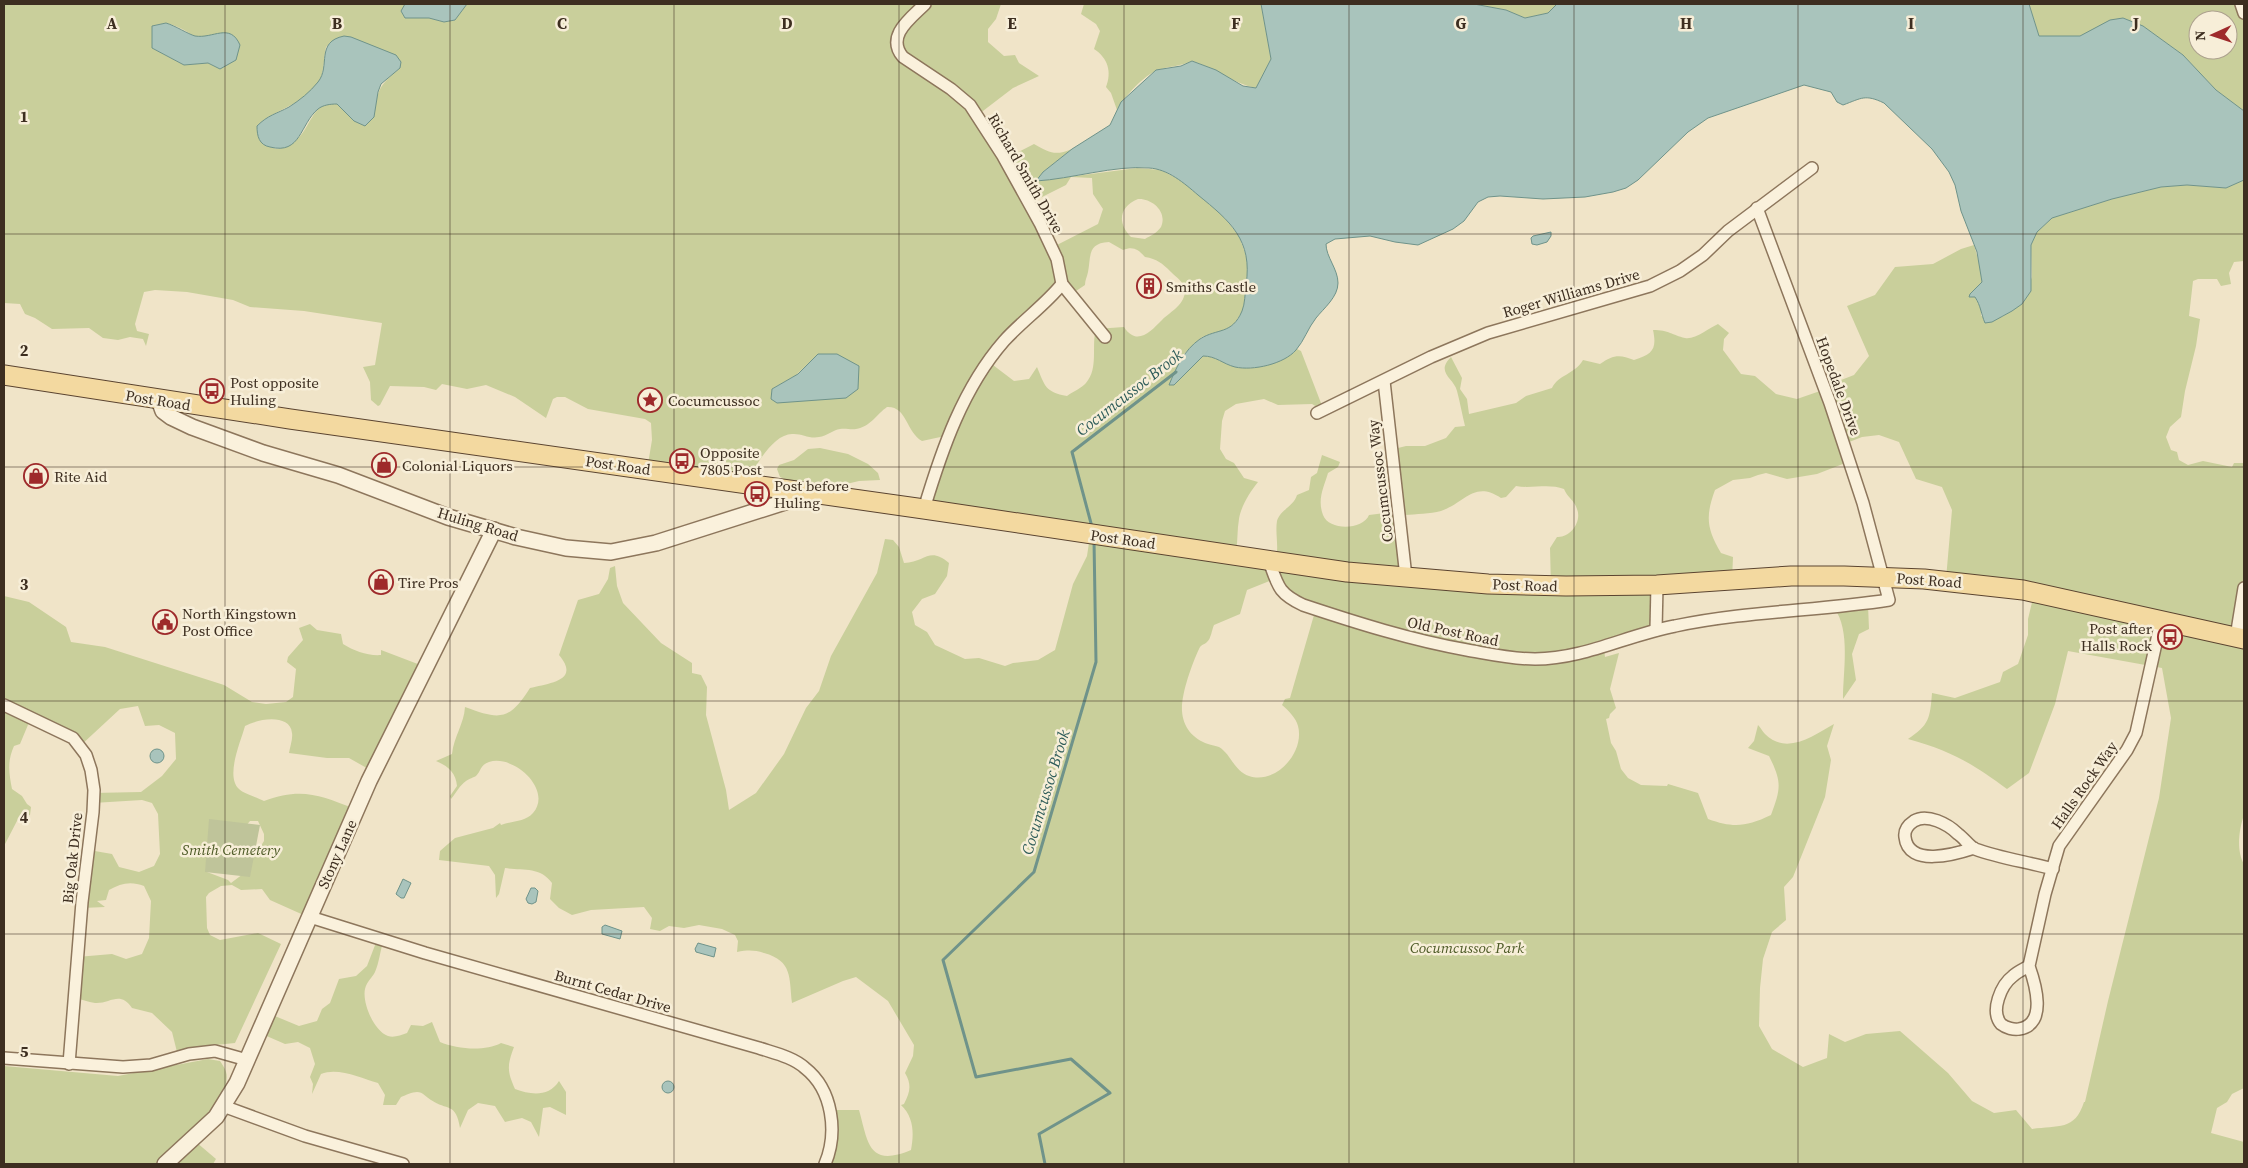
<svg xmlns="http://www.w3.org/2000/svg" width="2248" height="1168" font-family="'Source Serif 4',serif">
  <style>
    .green { fill: #c9cf9b; fill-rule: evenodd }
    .cemetery { fill: #bfc49a }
    .water { fill: #a9c4bc; stroke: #6f938a }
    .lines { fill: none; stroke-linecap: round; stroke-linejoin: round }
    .stream { stroke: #6f938a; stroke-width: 3 }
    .minor-casing { stroke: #8d765c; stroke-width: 14 }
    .tertiary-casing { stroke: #8d765c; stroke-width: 18 }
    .primary-casing { stroke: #5b4430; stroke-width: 21 }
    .minor { stroke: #faf1dc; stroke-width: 11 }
    .tertiary { stroke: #faf1dc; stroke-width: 15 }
    .primary { stroke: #f3d9a0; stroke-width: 19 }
    .grid { fill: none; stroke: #3d2e20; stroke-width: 1; stroke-opacity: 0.55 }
    .labels { text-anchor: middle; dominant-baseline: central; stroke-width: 5; stroke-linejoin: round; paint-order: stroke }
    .street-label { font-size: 15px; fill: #3d2e20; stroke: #f7eed8 }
    .poi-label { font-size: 15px; fill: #3d2e20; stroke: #f7eed8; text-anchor: start }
    .park-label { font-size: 15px; font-style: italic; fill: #4d5a26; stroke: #f7eed8 }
    .water-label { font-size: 16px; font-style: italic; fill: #2f5d5a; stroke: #f7eed8 }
    .grid-label { font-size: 16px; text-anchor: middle; font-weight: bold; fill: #3d2e20; stroke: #f7eed8; stroke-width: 5; stroke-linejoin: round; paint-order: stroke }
  </style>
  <rect width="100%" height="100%" fill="#f0e4c8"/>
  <g class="green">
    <path d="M4 4H405L401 11 405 18H429L444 22 455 20 467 4H1001L996 19 988 29V42L1004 56 1015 55 1019 63 1039 76 1013 88 979 114 1009 157 1034 144C1050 153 1055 156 1072 149L1043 172 1037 181 1137 168 1161 170 1182 181 1223 216 1239 236 1248 261 1249 273 1243 310 1235 323 1227 330 1202 337 1184 354 1173 376 1189 369 1203 356C1215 356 1222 363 1233 366 1253 372 1282 364 1297 349L1301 351 1324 411 1312 404 1278 405 1264 399 1236 404 1225 411 1222 421 1220 449 1226 459 1234 463 1244 478 1258 482C1250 492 1241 506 1239 519 1237 530 1238 540 1236 551L1276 558C1279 546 1275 533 1277 521 1280 510 1294 506 1297 495L1309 490 1311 477 1317 473 1322 455 1340 462 1338 467 1328 473C1324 487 1317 499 1323 515 1329 531 1363 530 1369 515L1401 511 1394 449 1406 446H1425L1446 438 1455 427 1465 426C1462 414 1460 402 1457 391 1454 378 1435 373 1451 357L1462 378 1460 389 1467 399 1469 414 1516 403 1526 396 1552 388C1558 375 1575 374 1583 360L1600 364C1613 355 1619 354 1634 360 1653 354 1657 349 1653 330 1669 330 1672 335 1685 338 1695 340 1709 328 1718 324L1729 333 1724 339 1723 350 1741 374 1755 376 1776 394 1797 399 1823 390V387L1854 375 1869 356 1847 306 1875 295 1895 267 1933 264 1961 249 1974 245 1980 266 1982 282 1970 294V297H1975L1981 305V316L2002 317 2022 304 2032 277 2031 245 2037 232 2052 218 2112 199 2161 187 2187 185 2226 188 2244 180V261L2234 262 2229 273 2231 284 2221 286 2217 279H2198L2193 281 2189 316 2200 319 2196 346 2185 391 2181 417 2170 427 2166 437 2171 450 2177 452 2179 460 2188 465 2203 461 2232 467 2234 463H2244V815C2239 829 2236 851 2244 864V1088L2232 1094 2227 1102 2217 1108 2211 1133 2244 1142V1164H824L832 1110H859C868 1142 868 1168 911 1150 914 1134 914 1117 901 1105L904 1104C910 1092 912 1085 905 1073L913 1056 914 1045 888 1001 856 977 843 981 792 1003C789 978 793 961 764 953 754 950 748 950 737 952L738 941 735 935 722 929 699 925 684 928 669 926 660 931 650 929 652 918 644 907 591 910 572 915 559 908 550 899 552 883C540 866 523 871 505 868L499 894 496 898 495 875 489 866 439 860 440 851 455 838 493 828 500 823 501 825C512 821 525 822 533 813 553 790 514 754 489 762 480 765 481 771 476 776 474 777 469 779 466 781 460 785 456 793 451 799L450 796 457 786C456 773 448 766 436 761L452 754C454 736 464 724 465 707 500 720 509 721 530 688 549 683 581 681 559 655L578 600 599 594 608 579 610 568 615 566 617 586 623 603 661 643 692 663V673L701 675 707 687 706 715 726 790 729 810 756 793 784 754 806 708 819 691 831 656 877 573 885 539 893 540 899 547 904 563C926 562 929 546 949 563L947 576 935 594 922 599 912 612 915 625 927 632 935 645 965 659 979 658 1005 666 1013 663 1038 660 1055 650 1073 584 1087 556 1090 536 928 510 945 436 922 441C906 432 907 406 887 407 877 414 870 427 856 429 851 430 846 428 840 429 833 430 827 436 819 437 809 439 801 433 792 434 775 434 757 462 751 476L647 470 652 440 651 423 645 419 588 409 565 397H557L553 399 546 418 515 397 486 385 467 389 442 384 436 390 424 387 390 386 380 405 378 406 371 400 370 382 363 367 375 365 382 323 304 311 250 307 233 300 187 292 155 290 144 292 135 324 137 331 149 334 146 346 143 339 130 337 118 340 103 338 89 328 52 329 35 318 25 314 20 304 4 303ZM166 23C196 31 202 45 220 69L208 63 184 65 152 48V26ZM333 41 400 68C378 87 378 88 374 117 361 113 349 108 337 104 315 97 310 128 298 138 293 142 285 146 278 149 263 146 258 141 257 126 273 109 312 102 321 78 324 68 324 57 326 47ZM1071 177 1092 178 1093 194 1103 209 1098 224 1055 246 1034 201 1066 185ZM1138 199C1151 198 1168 211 1161 227 1157 233 1150 236 1145 239L1131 237C1117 223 1119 207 1138 199ZM1109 242 1123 250C1133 246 1138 249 1145 257 1157 259 1162 263 1171 272 1176 277 1185 283 1185 290 1185 305 1171 311 1162 320 1151 331 1137 347 1124 327L1096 329C1091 346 1099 368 1086 383 1082 388 1072 392 1067 396 1045 392 1045 386 1037 367L1029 379 1014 381 989 362 1062 287 1070 295 1085 285C1085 280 1087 277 1088 272 1091 257 1087 243 1109 242ZM818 354 771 399 772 389 798 374ZM1879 435 1899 442 1916 479 1942 487 1952 510 1946 579 2034 594 2028 619V635L2018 664 2003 672 2000 682 1955 698 1932 693C1930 719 1929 725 1908 739 1951 751 1972 763 2007 789L2029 773 2055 704 2068 651 2162 668 2171 718 2159 798 2108 1001 2085 1102H2084C2075 1131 2058 1125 2032 1129L2016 1110 1994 1113 1972 1101 1948 1073 1900 1031 1866 1034 1845 1042 1829 1034 1827 1058 1803 1067 1772 1049 1759 1026 1760 988 1763 959 1772 932 1786 920 1784 887 1793 877 1825 797 1831 760 1827 746 1834 724C1814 735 1787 756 1765 734 1762 731 1761 728 1758 725L1754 741 1748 748 1769 756C1782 782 1781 788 1771 815 1746 827 1733 828 1708 819L1698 793 1668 784 1667 786 1641 785 1628 778 1621 769 1616 751 1611 743 1606 719 1609 718 1610 714 1616 708 1610 689 1619 653 1605 657 1604 649 1654 630 1657 586 1732 580 1733 557 1721 553C1707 529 1705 517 1715 490L1733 480 1750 478 1758 475 1766 473 1787 479 1817 474 1848 462 1844 444 1862 437ZM1516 486C1531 489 1549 483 1564 489 1567 497 1575 501 1577 509 1582 521 1571 538 1557 537L1550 548 1551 586 1411 578 1405 515C1416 514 1430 514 1441 511 1465 503 1474 480 1501 498L1506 497ZM1272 580 1314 615 1290 698 1285 699 1282 705C1288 710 1296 718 1298 726 1305 752 1276 785 1249 776 1234 771 1231 754 1219 747 1216 746 1211 745 1208 744 1193 739 1183 727 1182 711 1181 694 1192 664 1199 649 1201 644 1204 645 1207 642 1211 639 1212 629 1214 625L1240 614 1247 590Z"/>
    <path d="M1084 4H1261L1271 59 1256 88C1234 84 1215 68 1192 61 1181 66 1170 66 1158 70 1145 74 1123 98 1117 110L1111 93 1106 87C1112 72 1108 58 1094 49L1100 31 1096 24 1081 14Z"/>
    <polygon points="1474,4 1557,4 1548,13 1525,18 1506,10"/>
    <path d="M2029 4H2244V111L2216 90 2183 55 2143 26 2123 18 2080 36H2039ZM2198 20H2228V50H2198Z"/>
    <polygon points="820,448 848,454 868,464 878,473 880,480 859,481 842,485 787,480 780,477 777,469 779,465 794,460 808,449"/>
    <path d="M4 596 29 602 66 627 71 642 105 647 224 685 252 702 266 704 286 702 293 697 296 669 287 662 288 657 303 640 299 628 310 624 317 630 341 634 343 644C354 651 368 656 381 655V650L423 666 372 771 349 758H327L289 753C290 747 293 739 292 733 290 713 257 719 245 726 241 741 225 776 239 789 244 794 257 797 264 801 301 787 320 795 355 809L308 917 270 900 262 889 241 890 232 885 221 886 209 893 206 897 207 928 210 935 220 940 258 933 281 944 235 1043 206 1046 177 1052 172 1032 152 1013 132 1008C120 990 110 1004 95 1003 88 1002 81 999 74 998L77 957 112 954 126 959 142 954 149 938 151 901 144 886C131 881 121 883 109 890L106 900 97 901 105 907 82 908 89 850 112 854 119 867 139 872 154 866 160 854 158 814 152 803 142 800 93 803V793L141 792 162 776 176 759 175 733 159 725 145 726 138 706 120 709 80 746 30 720 20 744 14 746C7 761 9 774 12 789L22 796 27 804 31 807 30 815 18 819 4 846ZM250 821H258L264 834V841L243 874 231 883 228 880 207 872Z"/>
    <path d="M1868 605 1869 629 1859 634 1852 654 1856 680 1843 699C1843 672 1851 630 1834 608Z"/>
    <path d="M377 940 383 942C380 952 379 963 375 972 372 978 367 981 365 989 362 1003 374 1031 388 1036 394 1038 401 1035 407 1033L411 1025 423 1026 432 1022 440 1042C457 1049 484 1052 501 1043L514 1047C507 1066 507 1071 515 1089 531 1095 549 1097 559 1081L566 1092V1115L550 1107 543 1108 539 1137 531 1122 522 1118 505 1122 495 1106 478 1103 468 1110 460 1128C456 1102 447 1111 431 1100 426 1097 423 1092 417 1092 412 1092 406 1095 401 1097L396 1105H383L385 1095 378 1083C361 1078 338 1067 321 1074L312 1094 313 1084 310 1077 315 1064 310 1048 298 1042 285 1044 262 1034 270 1014 299 1026 317 1021 322 1009 330 1003 339 979 356 976 367 966Z"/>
    <path d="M208 1059 220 1061C222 1064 225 1068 226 1072 234 1097 174 1147 157 1164H4V1066L118 1076Z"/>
    <polygon points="196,1142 216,1159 213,1164 175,1164"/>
  </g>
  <polygon class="cemetery" points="209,819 260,825 250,877 205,872"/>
  <g class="water">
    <polygon points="405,4 467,4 455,20 444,22 429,18 405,18 401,11"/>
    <path d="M1261 4H1474L1506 10 1525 18 1548 13 1557 4H2029L2039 36H2080L2110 20 2123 18 2143 26 2183 55 2216 90 2244 111V180L2226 188 2187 185 2161 187 2112 199 2052 218 2037 232 2031 245V291L2022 304 2012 311 1992 322 1985 323C1981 314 1981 306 1975 297H1969L1970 294 1982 282 1977 252 1961 211 1955 185 1949 172 1932 149 1884 103C1865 94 1862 98 1843 105L1837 102 1831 92 1804 85 1708 118 1688 132 1638 180 1626 188 1613 192 1585 197 1543 199 1500 196 1488 197 1478 202 1464 221 1453 229 1418 245 1395 242 1370 236 1335 239 1326 244C1326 257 1338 269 1338 283 1338 297 1324 308 1316 318 1308 328 1304 341 1296 350 1284 364 1253 371 1235 367 1223 364 1216 356 1203 356L1174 385H1169C1176 368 1184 350 1200 339 1217 328 1232 335 1242 311 1245 304 1245 293 1246 285 1253 240 1230 221 1198 195 1184 183 1168 169 1149 168 1115 165 1071 179 1036 181L1043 172 1072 149 1110 125 1121 102 1156 70 1181 66 1192 61 1216 70 1243 86 1256 88 1271 59Z"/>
    <path d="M166 23C176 26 188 34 195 36 213 39 230 22 240 45L236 60 220 69 208 63 184 65 152 48V26Z"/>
    <path d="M344 36 351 37 396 55 401 62 400 68 381 84 378 92 374 117 365 126 354 121 337 104C330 104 323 105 318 109 300 124 301 155 270 147 259 145 257 136 257 126 268 115 276 114 289 107 300 100 310 92 318 82 331 66 315 42 344 36Z"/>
    <polygon points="1551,232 1551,236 1547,242 1537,245 1532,244 1531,238 1533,236"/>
    <polygon points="818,354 837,354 859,366 858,389 846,398 777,403 771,399 772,389 798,374"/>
    <circle cx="157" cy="756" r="7"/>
    <polygon points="403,879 411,883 404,898 401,898 396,894"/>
    <polygon points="531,888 535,888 538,891 536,902 532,904 528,903 526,899"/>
    <polygon points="605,925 622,931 620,939 602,934 602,927"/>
    <polygon points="698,943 716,948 714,957 696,952 695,949"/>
    <circle cx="668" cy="1087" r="6"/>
  </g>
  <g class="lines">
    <g class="stream">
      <polyline points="1092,527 1072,452 1176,372"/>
      <polyline points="1045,1164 1039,1134 1110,1093 1071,1059 976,1077 943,960 1034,872 1096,662 1094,540"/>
    </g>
    <defs>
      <g id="minor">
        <path d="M925 4C911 18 885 36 903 57L951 89 970 105 1003 156 1040 223 1057 259 1062 284 1105 337"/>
        <polyline points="2241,4 2244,13"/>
        <polyline points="1384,381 1406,577"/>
        <polyline points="1317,413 1431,357 1488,333 1650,286 1680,271 1703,255 1728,231 1812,168"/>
        <path d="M924 509C942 449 963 388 1004 341 1022 321 1045 305 1062 284"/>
        <path d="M1269 561C1278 586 1278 593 1303 605 1357 623 1411 640 1467 650 1490 654 1512 659 1535 659 1584 659 1627 635 1675 626 1746 611 1818 611 1889 600L1863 503 1830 403 1757 208"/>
        <polyline points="1656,630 1657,585"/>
        <polyline points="2236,637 2244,588"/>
        <polyline points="4,705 73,738 86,755 91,770 94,790 93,812 82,902 69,1064"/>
        <path d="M1974 848C1956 854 1908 868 1905 837 1904 830 1908 825 1914 821 1927 813 1948 824 1958 834 1964 838 1969 846 1975 849 1999 858 2028 862 2053 869"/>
        <path d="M310 917 425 953 759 1048C774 1053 793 1057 805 1068 833 1090 838 1133 825 1164"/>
        <path d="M2029 966C2035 983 2048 1025 2019 1029 2014 1030 2006 1028 2001 1024 1990 1011 2001 985 2013 976 2017 972 2024 969 2029 966L2045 894 2059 846 2127 750 2136 733 2161 621"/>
        <polyline points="4,1058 123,1067 151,1065 189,1054 215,1051 247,1060"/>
        <polyline points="223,1106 305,1136 403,1164"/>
      </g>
      <g id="tertiary">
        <polyline points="159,400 163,411 171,417 192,427 263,453 338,475 448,517 516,537 566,548 611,552 656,543 810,494"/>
        <polyline points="165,1164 216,1117 237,1083 369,781 494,530"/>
      </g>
      <polyline id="primary" points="4,375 290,419 924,509 1347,572 1488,584 1566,586 1657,585 1791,576 1844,576 1924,579 2023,590 2244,639"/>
    </defs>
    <use href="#minor" class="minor-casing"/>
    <use href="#tertiary" class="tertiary-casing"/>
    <use href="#primary" class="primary-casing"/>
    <use href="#minor" class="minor"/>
    <use href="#tertiary" class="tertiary"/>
    <use href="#primary" class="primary"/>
  </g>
  <path class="grid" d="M225 4V1164M450 4V1164M674 4V1164M899 4V1164M1124 4V1164M1349 4V1164M1574 4V1164M1798 4V1164M2023 4V1164M4 234H2244M4 467H2244M4 701H2244M4 934H2244"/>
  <defs>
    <symbol id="building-ring" viewBox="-11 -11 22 22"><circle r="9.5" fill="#f7eed8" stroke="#9e2a2b" stroke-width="1.5"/><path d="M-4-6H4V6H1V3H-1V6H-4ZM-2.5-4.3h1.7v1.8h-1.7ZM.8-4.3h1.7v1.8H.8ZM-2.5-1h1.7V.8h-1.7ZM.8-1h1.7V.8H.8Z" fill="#9e2a2b"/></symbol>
    <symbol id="bus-ring" viewBox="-11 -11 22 22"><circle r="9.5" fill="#f7eed8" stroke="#9e2a2b" stroke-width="1.5"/><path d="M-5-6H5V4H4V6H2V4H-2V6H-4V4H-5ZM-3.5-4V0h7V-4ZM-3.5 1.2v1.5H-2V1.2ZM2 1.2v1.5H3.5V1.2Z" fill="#9e2a2b"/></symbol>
    <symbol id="sight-ring" viewBox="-11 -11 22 22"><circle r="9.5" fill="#f7eed8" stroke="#9e2a2b" stroke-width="1.5"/><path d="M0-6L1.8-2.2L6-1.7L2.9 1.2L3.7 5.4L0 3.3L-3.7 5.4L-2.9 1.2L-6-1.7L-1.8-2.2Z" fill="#9e2a2b"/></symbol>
    <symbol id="shop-ring" viewBox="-11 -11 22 22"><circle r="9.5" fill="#f7eed8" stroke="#9e2a2b" stroke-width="1.5"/><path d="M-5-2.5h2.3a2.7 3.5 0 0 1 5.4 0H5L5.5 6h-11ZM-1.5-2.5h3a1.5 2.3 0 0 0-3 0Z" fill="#9e2a2b"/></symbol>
    <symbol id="civic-ring" viewBox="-11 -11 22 22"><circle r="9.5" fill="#f7eed8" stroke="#9e2a2b" stroke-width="1.5"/><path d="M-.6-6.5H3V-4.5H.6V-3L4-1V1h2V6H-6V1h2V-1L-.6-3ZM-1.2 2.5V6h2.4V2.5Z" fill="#9e2a2b"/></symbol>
  </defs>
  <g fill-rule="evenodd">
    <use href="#building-ring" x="1135" y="272" width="28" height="28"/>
    <use href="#bus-ring" x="198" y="377" width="28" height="28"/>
    <use href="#sight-ring" x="636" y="386" width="28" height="28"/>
    <use href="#bus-ring" x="668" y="447" width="28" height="28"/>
    <use href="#shop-ring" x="370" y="451" width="28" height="28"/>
    <use href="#shop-ring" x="22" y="462" width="28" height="28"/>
    <use href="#bus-ring" x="743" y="480" width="28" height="28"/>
    <use href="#shop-ring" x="367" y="568" width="28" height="28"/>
    <use href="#civic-ring" x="151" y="608" width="28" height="28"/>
    <use href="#bus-ring" x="2156" y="623" width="28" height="28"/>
  </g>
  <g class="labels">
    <g class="street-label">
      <text transform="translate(1026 173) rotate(60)">Richard Smith Drive</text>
      <text transform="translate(1571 293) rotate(-16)">Roger Williams Drive</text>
      <text transform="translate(1839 386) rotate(70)">Hopedale Drive</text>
      <text transform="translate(158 400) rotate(9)">Post Road</text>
      <text transform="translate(618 465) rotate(8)">Post Road</text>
      <text transform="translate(1380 481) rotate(-97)">Cocumcussoc Way</text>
      <text transform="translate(478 524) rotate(17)">Huling Road</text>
      <text transform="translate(1123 539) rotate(8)">Post Road</text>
      <text transform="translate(1929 580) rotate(4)">Post Road</text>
      <text transform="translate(1525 585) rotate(2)">Post Road</text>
      <text transform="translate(1453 631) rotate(12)">Old Post Road</text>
      <text transform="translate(2084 785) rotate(-55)">Halls Rock Way</text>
      <text transform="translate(337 854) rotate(-66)">Stony Lane</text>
      <text transform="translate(72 858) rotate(-84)">Big Oak Drive</text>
      <text transform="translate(613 991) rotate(16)">Burnt Cedar Drive</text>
    </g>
    <g class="poi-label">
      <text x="1166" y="286">Smiths Castle</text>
      <text x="230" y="382">Post opposite<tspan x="230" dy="17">Huling</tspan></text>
      <text x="668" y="400">Cocumcussoc</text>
      <text x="700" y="452">Opposite<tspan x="700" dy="17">7805 Post</tspan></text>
      <text x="402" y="465">Colonial Liquors</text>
      <text x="54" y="476">Rite Aid</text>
      <text x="774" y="485">Post before<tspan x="774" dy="17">Huling</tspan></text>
      <text x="398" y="582">Tire Pros</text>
      <text x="182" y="613">North Kingstown<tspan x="182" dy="17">Post Office</tspan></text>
      <text x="2152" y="628" text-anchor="end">Post after<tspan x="2152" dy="17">Halls Rock</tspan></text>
    </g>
    <g class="park-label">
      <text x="231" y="849">Smith Cemetery</text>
      <text x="1467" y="947">Cocumcussoc Park</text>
    </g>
    <g class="water-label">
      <text transform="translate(1129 392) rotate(-38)">Cocumcussoc Brook</text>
      <text transform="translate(1045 792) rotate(-73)">Cocumcussoc Brook</text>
    </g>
  </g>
  <g class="grid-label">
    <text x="112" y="29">A</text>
    <text x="337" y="29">B</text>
    <text x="562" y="29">C</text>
    <text x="787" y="29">D</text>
    <text x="1012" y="29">E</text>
    <text x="1236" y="29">F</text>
    <text x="1461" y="29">G</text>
    <text x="1686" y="29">H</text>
    <text x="1911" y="29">I</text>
    <text x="2136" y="29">J</text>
    <text x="24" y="122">1</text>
    <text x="24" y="356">2</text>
    <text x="24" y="590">3</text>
    <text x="24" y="823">4</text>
    <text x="24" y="1057">5</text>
  </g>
  <rect width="2248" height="1168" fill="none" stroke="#3d2e20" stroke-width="10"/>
  <g transform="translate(2213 35) rotate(267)"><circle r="24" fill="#f7eed8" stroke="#ada18e"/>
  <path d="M0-4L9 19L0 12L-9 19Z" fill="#9e2a2b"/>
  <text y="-8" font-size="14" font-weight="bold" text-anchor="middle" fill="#3d2e20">N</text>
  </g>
</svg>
